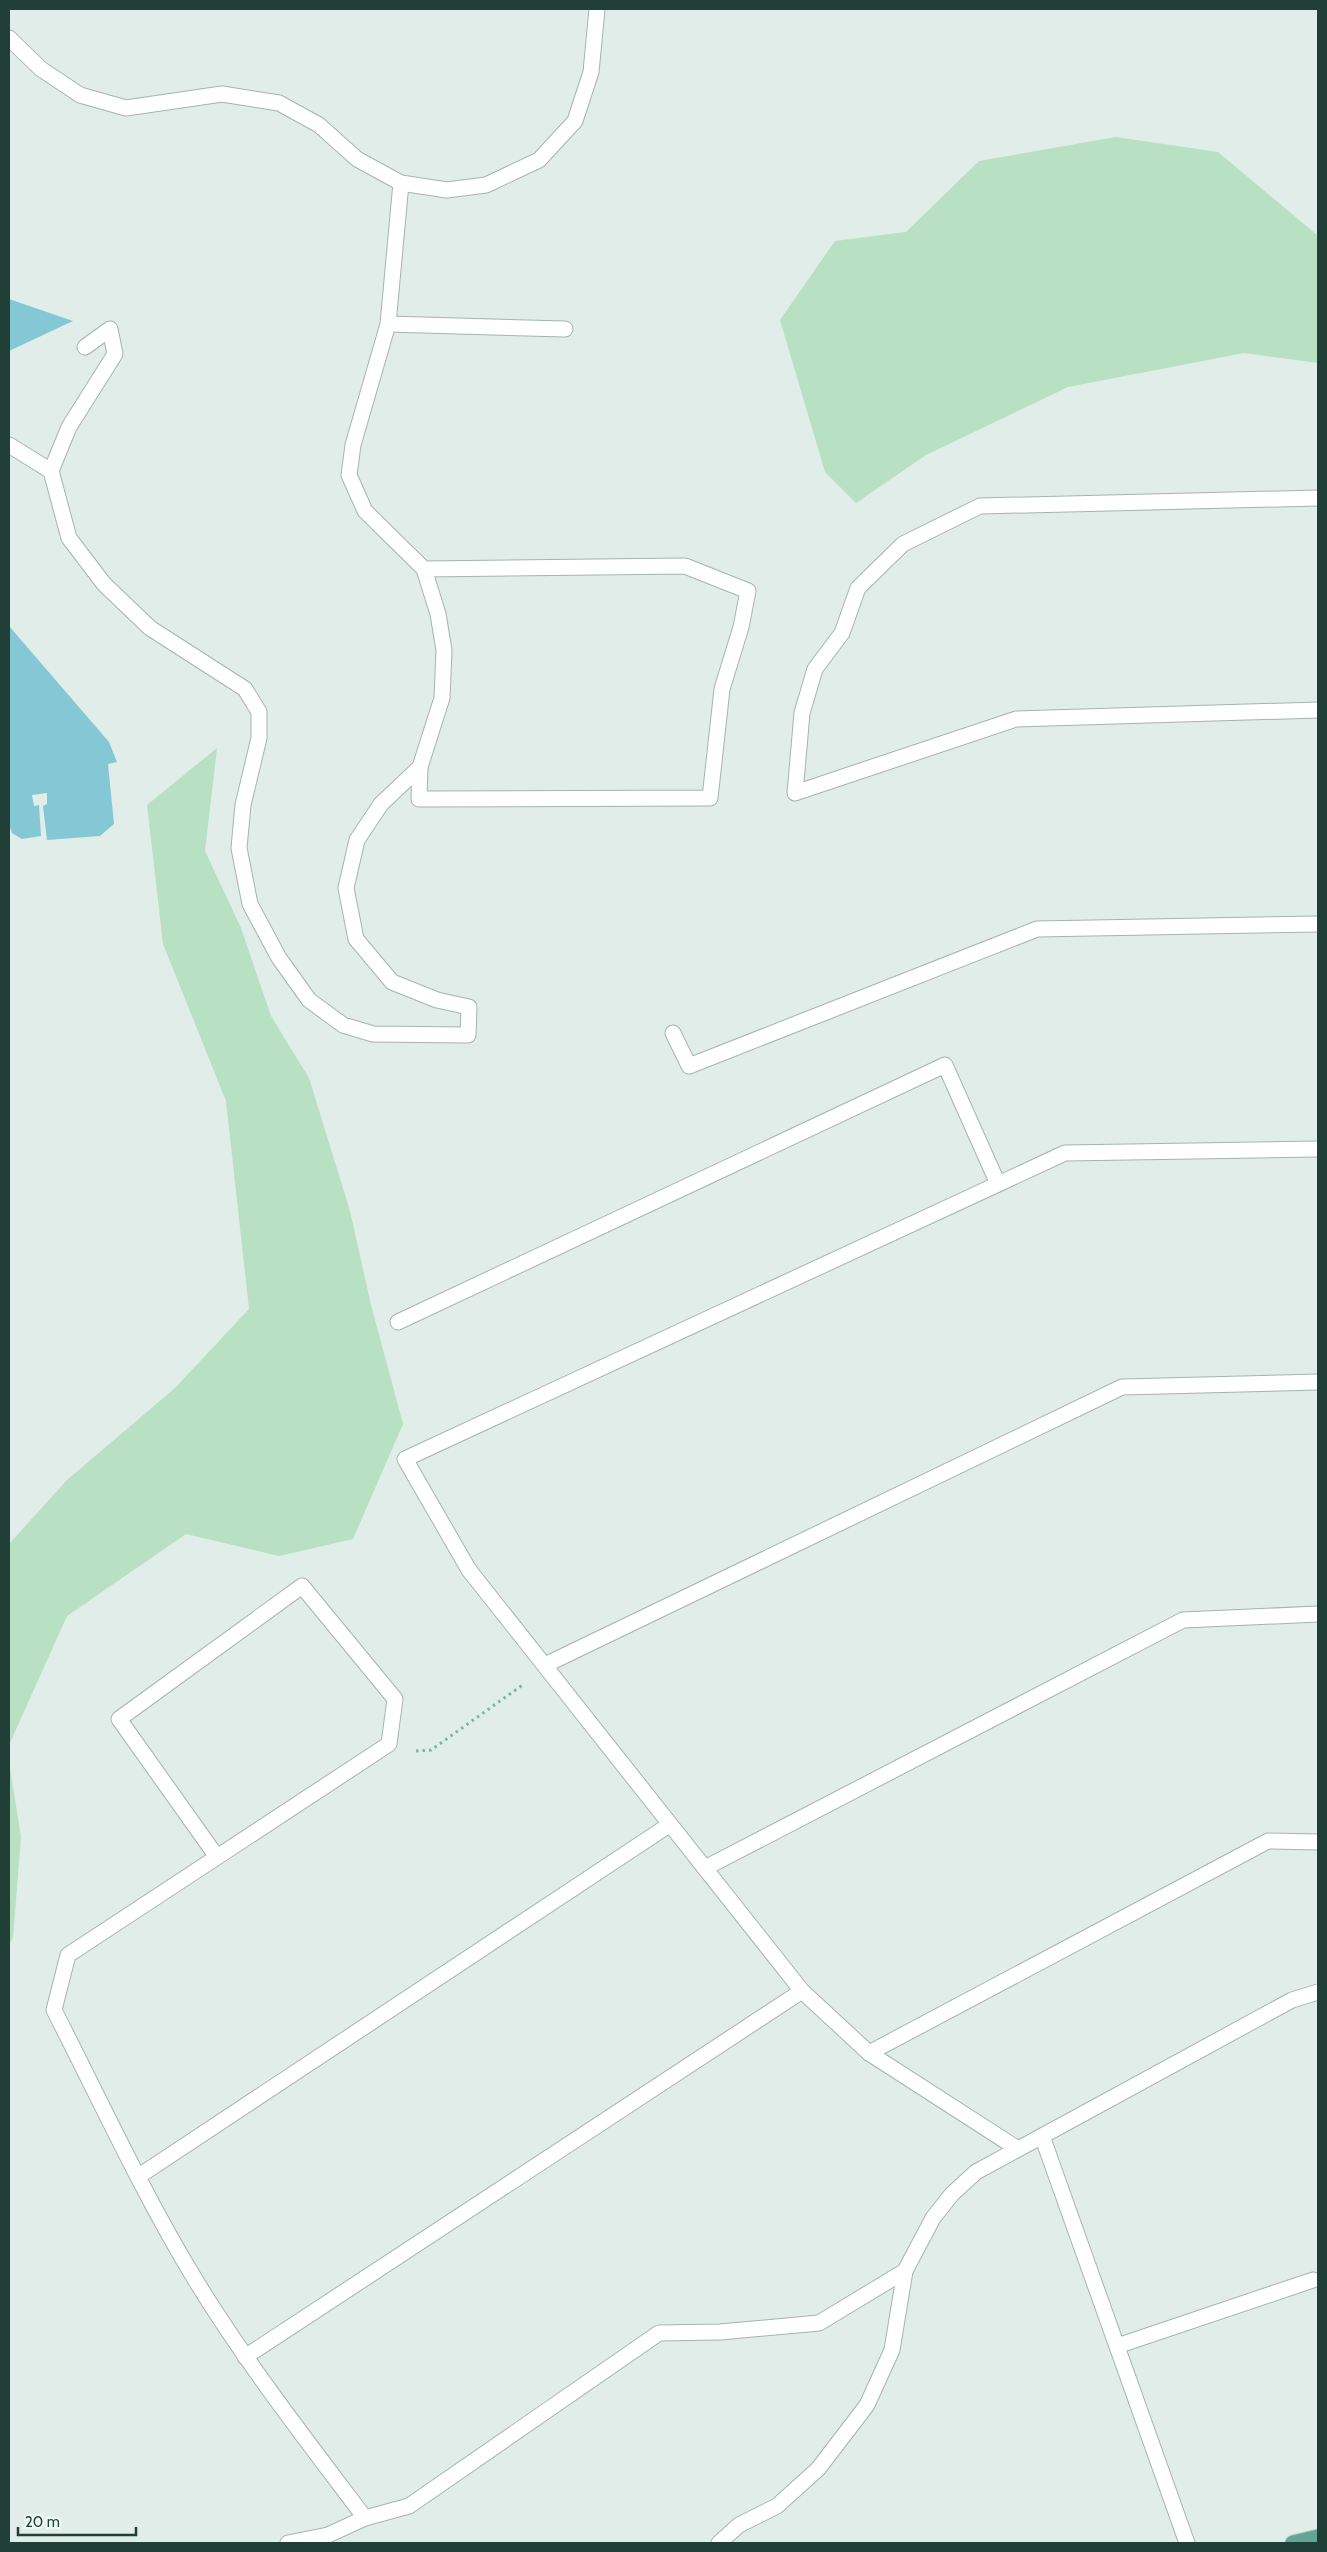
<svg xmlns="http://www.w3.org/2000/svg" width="1327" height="2552" font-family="Cabin,sans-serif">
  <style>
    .green { fill: #b8e0c3 }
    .water { fill: #84c8d6 }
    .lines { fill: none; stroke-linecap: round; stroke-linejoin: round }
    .minor-casing { stroke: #a3b5af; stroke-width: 17 }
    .major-casing { stroke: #c1c9c7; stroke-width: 17 }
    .path { stroke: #7fb3a3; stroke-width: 3; stroke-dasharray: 2.5 4; stroke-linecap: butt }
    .minor { stroke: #fff; stroke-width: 15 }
    .major { stroke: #62a696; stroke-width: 15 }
  </style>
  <rect width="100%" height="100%" fill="#e1ede8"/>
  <g class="green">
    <polygon points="1116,137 1218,152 1317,235 1318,363 1244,353 1068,387 926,455 856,503 825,472 780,320 835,241 906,232 979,161"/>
    <polygon points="217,748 205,851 241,928 271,1016 309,1078 350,1211 371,1305 403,1424 353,1539 279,1556 186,1534 67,1616 9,1745 9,1544 67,1480 175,1388 249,1309 226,1101 163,944 147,805"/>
    <polygon points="9,1762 21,1837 13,1937 9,1946"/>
  </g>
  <g class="water">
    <polygon points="9,299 73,321 9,351"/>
    <polygon points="9,626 109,742 117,762 108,764 114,824 100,836 47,840 43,806 47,804 47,793 32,795 34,806 39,805 41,836 22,839 12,833 9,824"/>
  </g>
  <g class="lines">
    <defs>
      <g id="minor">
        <polyline points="9,38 41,69 80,95 126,108 222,94 279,103 319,125 357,159 401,183 447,190 486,185 539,160 575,121 591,72 597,9"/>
        <polyline points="401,183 388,324 353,445 349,475 365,511 424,569 438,614 444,650 442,698 420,767 419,799 710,798 722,689 741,627 748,591 685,566 424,569"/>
        <polyline points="388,324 565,329"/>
        <polyline points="9,445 51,471 69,538 104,584 150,628 245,689 259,712 259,738 243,805 239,848 250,904 279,958 309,1000 343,1025 373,1034 468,1035 469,1007 437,1000 392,982 356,939 346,888 357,840 381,804 420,767"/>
        <polyline points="51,471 69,427 115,354 110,329 85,347"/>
        <polyline points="1318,498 980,506 903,544 858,588 842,633 815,669 802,713 795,793 1016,719 1318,710"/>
        <polyline points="673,1033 689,1066 1037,929 1318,924"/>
        <polyline points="398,1322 945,1065 998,1184"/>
        <polyline points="545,1665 1122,1387 1318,1382"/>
        <path d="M217 1857 119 1719 302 1586 395 1699 389 1744 68 1955 54 2010C100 2100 143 2194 196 2281 247 2364 307 2441 365 2518L409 2506 659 2333 720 2332 819 2323 905 2271"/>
        <polyline points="705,1868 1183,1620 1318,1614"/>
        <polyline points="869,2053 1268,1841 1318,1842"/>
        <polyline points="1042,2136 1187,2543"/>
        <polyline points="1018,2149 869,2053 802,1991 469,1570 405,1459 1065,1153 1318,1149"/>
        <polyline points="139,2176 669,1825"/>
        <polyline points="1117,2346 1313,2280"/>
        <polyline points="245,2357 802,1991"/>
        <polyline points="288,2543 328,2535 365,2518"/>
        <polyline points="719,2543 739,2525 777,2506 818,2469 867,2405 892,2350 905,2271 933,2218 952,2194 976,2172 1292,2000 1318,1992"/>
      </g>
      <polyline id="major" points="1293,2543 1318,2537"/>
    </defs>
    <use href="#minor" class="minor-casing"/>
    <use href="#major" class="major-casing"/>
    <polyline class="path" points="416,1751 431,1750 524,1684"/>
    <use href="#minor" class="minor"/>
    <use href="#major" class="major"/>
  </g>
  <rect width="1327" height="2552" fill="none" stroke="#203f37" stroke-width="20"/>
  <path d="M18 2527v8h118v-8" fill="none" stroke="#203f37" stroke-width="2.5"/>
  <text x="25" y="2527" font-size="15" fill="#203f37" stroke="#f1f9f5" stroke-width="4" paint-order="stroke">20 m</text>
</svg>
